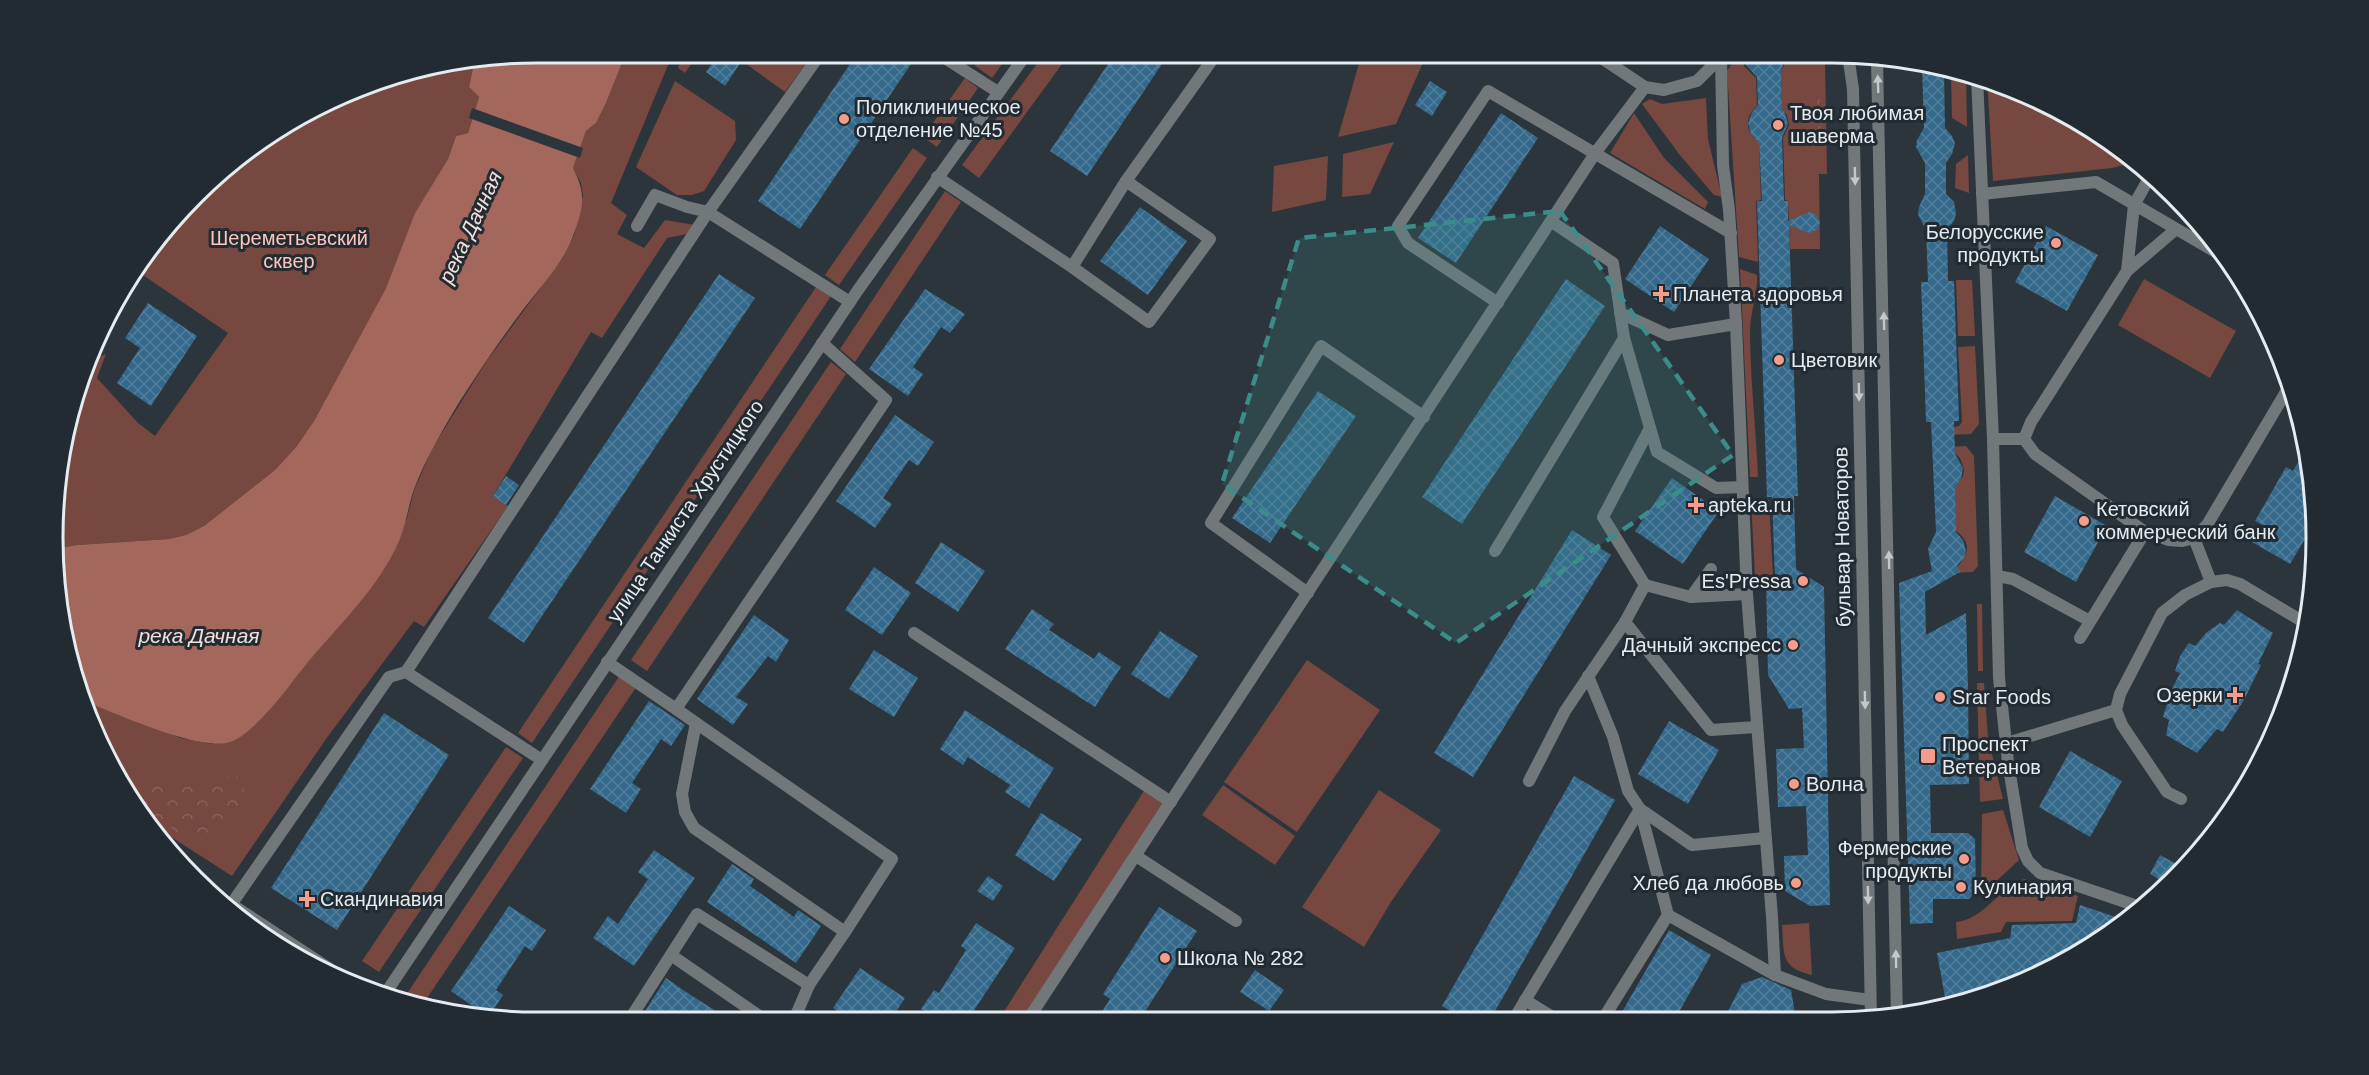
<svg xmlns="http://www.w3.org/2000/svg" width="2369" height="1075" font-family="Arial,sans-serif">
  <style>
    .green { fill: #76483f }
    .forest { fill: url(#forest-crowns) }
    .water { fill: #a3675b }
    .pier { fill: #2c353c }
    .building { fill: url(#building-cross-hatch) }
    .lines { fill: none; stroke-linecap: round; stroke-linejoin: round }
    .service { stroke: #72777a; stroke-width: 12 }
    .minor { stroke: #72777a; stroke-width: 12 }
    .tertiary { stroke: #72777a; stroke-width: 12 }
    .oneway { fill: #c2c8cc }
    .marked { fill: #3a8d88; fill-opacity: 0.2; stroke: #3a8d88; stroke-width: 4.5; stroke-dasharray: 12 8; stroke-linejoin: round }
    .poi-dot { fill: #f49d8c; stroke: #222b32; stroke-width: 2 }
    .labels { text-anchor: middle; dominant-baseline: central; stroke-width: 6; stroke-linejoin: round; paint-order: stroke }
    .poi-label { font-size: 20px; fill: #e5ebef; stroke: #222b32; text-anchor: start }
    .park-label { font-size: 20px; fill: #fec6bb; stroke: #222b32 }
    .street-label { font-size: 20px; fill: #e5ebef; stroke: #222b32 }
    .water-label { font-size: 21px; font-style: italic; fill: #f2dfda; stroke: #222b32 }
    .rim { fill: none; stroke: #e5ebef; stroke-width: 3 }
  </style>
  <defs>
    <pattern id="forest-crowns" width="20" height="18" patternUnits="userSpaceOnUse" patternTransform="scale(1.5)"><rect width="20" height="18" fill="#76483f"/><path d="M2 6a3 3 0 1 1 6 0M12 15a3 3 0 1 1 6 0" fill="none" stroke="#89635b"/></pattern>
    <pattern id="building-cross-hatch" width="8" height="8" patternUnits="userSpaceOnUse" patternTransform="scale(1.5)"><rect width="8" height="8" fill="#34698c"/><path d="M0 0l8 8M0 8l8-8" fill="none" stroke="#517f9c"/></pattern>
  </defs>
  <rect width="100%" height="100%" fill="#2c353c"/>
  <g class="green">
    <polygon points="626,53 673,53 611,203 627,215 617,234 644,248 665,220 695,225 687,234 667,238 602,338 591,332 493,496 508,506 424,627 414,621 326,739 232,876 165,833 160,840 118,780 89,703 181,738 212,744 283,693 384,568 407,518 414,490 433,447 486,362 561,260 574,235 583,196 581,183 573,168 586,131 596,123 606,103"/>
    <polygon points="684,53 699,53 685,73 678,68"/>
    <polygon points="731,53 814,53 785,92"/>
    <polygon points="983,53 1010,53 992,78 974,65"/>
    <polygon points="1045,53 1070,53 979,178 962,165"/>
    <polygon points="1362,53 1415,53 1425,58 1396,124 1338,137"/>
    <path d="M1739 53H1744V66L1756 78 1757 106C1744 116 1745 133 1759 142L1761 200 1756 201 1758 262 1739 257 1727 71Z"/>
    <polygon points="1785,53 1823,53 1825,61 1827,174 1819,174 1820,249 1790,249 1788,201 1785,200 1783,138 1789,125 1787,115 1782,109 1781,71 1786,61"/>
    <polygon points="474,63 469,87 479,97 468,133 456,136 448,159 415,214 386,288 314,421 296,447 275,470 204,526 186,535 169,539 77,545 54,549 53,537 62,443 93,359 106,354 97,378 138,423 155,436 228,333 137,271 218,173 295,117 381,78"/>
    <polygon points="1951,72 1966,75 1967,127 1952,118"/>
    <polygon points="965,78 978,88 937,147 923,137"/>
    <polygon points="1987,78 2074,118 2137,162 2112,168 1993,181"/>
    <polygon points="675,81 735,121 736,140 704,191 692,195 677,195 636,167"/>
    <polygon points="1706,98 1708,139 1722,197 1714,195 1679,154 1642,104 1650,99 1662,104"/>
    <polygon points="1634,113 1664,158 1708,202 1705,209 1610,153"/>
    <polygon points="1394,142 1370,194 1342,197 1343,154"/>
    <polygon points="913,148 927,158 839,285 825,275"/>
    <polygon points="1968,155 1969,193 1955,188 1956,164"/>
    <polygon points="1328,156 1326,200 1272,212 1274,166"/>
    <polygon points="945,191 961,202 855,362 840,349"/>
    <path d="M1740 269 1757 275C1758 293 1751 310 1750 329 1750 378 1756 428 1758 477H1750Z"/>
    <polygon points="2144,279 2236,331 2210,378 2118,325"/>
    <polygon points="1956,280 1972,280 1975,336 1958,336"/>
    <polygon points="816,287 831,296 532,743 518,733"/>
    <polygon points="1975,346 1979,424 1971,434 1948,435 1948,428 1959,426 1962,422 1958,347"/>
    <polygon points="831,362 846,374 647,671 631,660"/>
    <path d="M1966 446 1974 456 1978 566 1973 572 1953 573C1964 558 1977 546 1955 530L1954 488 1963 476 1964 469 1960 458 1948 447Z"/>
    <polygon points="1751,500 1769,500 1773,576 1755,577"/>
    <polygon points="1977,604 1982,604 1983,671 1978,671"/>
    <polygon points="1307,660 1380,710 1297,832 1224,782"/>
    <polygon points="620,675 637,686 423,1004 410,1001 404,998"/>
    <polygon points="1977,683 1984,683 1988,738 2003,799 1980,802"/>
    <polygon points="506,747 523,758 379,972 362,961"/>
    <polygon points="1223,785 1295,836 1275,865 1202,815"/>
    <polygon points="1147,786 1171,802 1027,1021 998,1021"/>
    <polygon points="1379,790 1441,830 1391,902 1364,947 1302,907"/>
    <polygon points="2003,810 2019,860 1990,887 1981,886 1982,814"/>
    <path d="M2024 879 2078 896 2072 921 2006 922 2001 932 1957 939 1956 922C1985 919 1996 890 2024 879Z"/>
    <path d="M1809 923 1812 975C1780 968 1784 953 1782 925Z"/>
  </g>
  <g class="forest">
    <path d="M1807 95 1819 96 1821 105 1820 145 1817 150 1810 152C1794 140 1796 110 1807 95Z"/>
    <path d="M235 776 243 780C247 796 237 804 237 820L225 823 216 832 204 834 198 839 192 837 189 829 177 833 166 823 147 822 117 780 142 787 159 782H173L190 787Z"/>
  </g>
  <path class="water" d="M538 53H626L606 103 596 123 586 131 573 168C586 193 584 207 574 233 564 263 541 286 522 311 500 340 479 371 460 401 443 429 426 458 414 489 408 507 406 525 399 541 380 586 340 624 309 661 290 684 261 726 235 740 208 756 118 714 89 703L62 632 54 549 77 545 169 539 186 535 204 526 275 470 296 447 314 421 386 288 415 213 448 159 456 136 468 133 479 97 469 87 474 63Z"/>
  <polygon class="pier" points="472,108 583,148 580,158 469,118"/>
  <g class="building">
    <polygon points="720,52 728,52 741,62 725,86 706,72"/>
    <polygon points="858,52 900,52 913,61 800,229 758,201"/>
    <polygon points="1116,52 1170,52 1087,176 1050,151"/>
    <polygon points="1744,52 1787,52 1781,71 1782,109 1785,113 1788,124 1782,138 1784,201 1788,201 1788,221 1809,212 1816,215 1820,223 1817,230 1809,233 1789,225 1798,496 1794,496 1796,569 1824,587 1830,905 1810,906 1785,891 1784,856 1808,855 1806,806 1778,807 1776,749 1804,748 1802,708 1789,709 1768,675 1766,578 1775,578 1772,497 1767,497 1757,201 1762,201 1759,143 1751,134 1748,123 1752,112 1758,105 1757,77 1746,65"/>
    <polygon points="1922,67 1944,71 1945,128 1952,136 1955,143 1952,154 1946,163 1946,194 1954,202 1956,213 1954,221 1947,229 1948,281 1954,281 1959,421 1954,421 1955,454 1963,468 1961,479 1955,487 1956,532 1963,540 1966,551 1964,558 1957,566 1960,572 1925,592 1926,635 1966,613 1968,689 1969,784 1930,785 1931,833 1968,833 1975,839 1976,891 1969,899 1933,899 1933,923 1910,924 1899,583 1932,571 1928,549 1936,532 1931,422 1926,422 1921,282 1928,282 1926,230 1918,214 1919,207 1925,194 1925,163 1916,147 1917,140 1924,128"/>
    <polygon points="1430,81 1447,92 1432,116 1415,105"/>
    <polygon points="1501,113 1538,138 1456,263 1418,238"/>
    <polygon points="1140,207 1187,241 1148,295 1100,261"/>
    <polygon points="1660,226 1709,259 1674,312 1625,279"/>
    <polygon points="2046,226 2098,255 2067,311 2015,282"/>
    <polygon points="719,274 755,298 524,643 488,618"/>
    <polygon points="1566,279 1605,306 1462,524 1422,497"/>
    <polygon points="925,289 965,314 950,333 941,327 913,367 923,374 908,396 869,369"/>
    <polygon points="148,303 197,336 151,406 117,383 140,348 125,338"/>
    <polygon points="1318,391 1356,416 1270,543 1232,518"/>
    <polygon points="895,415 934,442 918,466 909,460 883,498 892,504 875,528 836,501"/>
    <polygon points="2306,449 2315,506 2315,522 2290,564 2252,542 2263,525 2255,521 2286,467 2293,471"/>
    <polygon points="506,476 519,485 506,505 493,496"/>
    <polygon points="1672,478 1719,511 1683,564 1635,531"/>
    <polygon points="2055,496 2107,526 2076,582 2024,552"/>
    <polygon points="1572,530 1611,555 1473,777 1434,753"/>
    <polygon points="941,542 985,571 958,612 915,583"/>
    <polygon points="874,567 911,593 882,635 845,610"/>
    <polygon points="1032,609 1054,624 1049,630 1094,659 1099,652 1121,667 1095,707 1005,649"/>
    <polygon points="2237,610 2273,633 2258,664 2261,665 2244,700 2223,732 2217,729 2197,753 2166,735 2169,720 2163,717 2171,691 2180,673 2175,671 2180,656 2189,643 2195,646 2207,632 2220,623 2224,625"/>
    <polygon points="754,615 789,640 776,662 768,656 736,697 748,704 733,725 697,699"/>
    <polygon points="1160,631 1198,656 1169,699 1131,674"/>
    <polygon points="874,650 918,678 894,717 849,689"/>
    <polygon points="649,701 685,725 671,746 661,739 632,783 641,789 626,813 590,789"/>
    <polygon points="965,710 1054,768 1029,808 1005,792 1010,785 968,757 963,765 940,749"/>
    <polygon points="384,713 449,755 337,930 271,888"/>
    <polygon points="1669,721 1719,750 1688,804 1638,774"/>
    <polygon points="2070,751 2122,781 2090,837 2039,807"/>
    <polygon points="1574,776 1615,800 1490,1020 1466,1020 1442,1006"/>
    <polygon points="1041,813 1082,839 1054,881 1015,855"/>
    <polygon points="654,850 695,878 634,966 593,938 608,916 618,924 648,879 638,872"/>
    <polygon points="2160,855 2182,867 2167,884 2150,874"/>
    <polygon points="732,864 754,879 750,886 794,917 798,910 821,926 796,963 707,902"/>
    <polygon points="988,876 1003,886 993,901 977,891"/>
    <polygon points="2080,905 2125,920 2046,973 1946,1003 1937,953 2010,938 2012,925 2076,923"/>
    <polygon points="509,906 546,930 532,951 525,946 496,990 503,995 490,1015 484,1014 451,991"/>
    <polygon points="1159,907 1197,931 1139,1021 1096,1021 1110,999 1103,994"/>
    <polygon points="976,923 1015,948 967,1021 939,1021 921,1009 934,990 939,993 966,950 961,946"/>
    <polygon points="1669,930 1711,955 1675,1019 1618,1019"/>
    <polygon points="860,968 905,998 890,1021 853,1022 833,1008"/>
    <polygon points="1255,970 1284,990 1269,1011 1240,992"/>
    <polygon points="1762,977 1791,990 1796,1019 1724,1019 1742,984"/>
    <polygon points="666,978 683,990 733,1022 651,1022 642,1016"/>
  </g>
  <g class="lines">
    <g class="service">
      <polyline points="937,53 998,92"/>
      <polyline points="1594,53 1645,87"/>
      <polyline points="1721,56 1723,165 1729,210 1736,324 1747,594 1772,917 1775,975 1826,994 1870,1000"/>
      <polyline points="1977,77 1993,439 1999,678 2008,762 2022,848 2028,861 2040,873 2143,908"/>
      <polyline points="2152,173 2134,205 2127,271 2175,230"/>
      <polyline points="937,177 1072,267 1126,181 1217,53"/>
      <polyline points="1982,194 2096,182 2226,258"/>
      <polyline points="637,226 655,195 687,207 708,212 821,53"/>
      <polyline points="1072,267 1149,322 1210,239 1126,181"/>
      <polyline points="1498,303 1408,243 1398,226 1488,91 1731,233"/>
      <polyline points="1620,313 1668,335 1736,324"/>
      <polyline points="1624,338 1657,452 1716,488 1742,487"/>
      <polyline points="1993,439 2024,439 2035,454 2145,532 2169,540 2182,541 2194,538 2207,525 2290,385"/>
      <polyline points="2024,439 2031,422 2127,271"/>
      <polyline points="2194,538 2211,582"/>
      <polyline points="1495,551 1624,338 1613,263 1552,222"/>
      <polyline points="1997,576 2013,579 2090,621"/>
      <polyline points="1645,585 1691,597 1711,569"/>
      <polyline points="1308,593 1211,523 1321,346 1424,417"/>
      <polyline points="1691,597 1747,594"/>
      <polyline points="1625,622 1711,730 1756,727"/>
      <polyline points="914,633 1171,802"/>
      <polyline points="2080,638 2145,532"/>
      <polyline points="607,662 676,709 886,400 822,343"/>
      <polyline points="1588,676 1613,737 1628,791 1640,809 1692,845 1765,838"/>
      <polyline points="676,709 696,723 682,794 685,812 694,828 845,932 809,985 793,1022"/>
      <polyline points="2116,710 2122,725 2167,792 2181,799"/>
      <polyline points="696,723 892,859 845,932"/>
      <polyline points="2007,743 2116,710 2120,694 2162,613 2185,595 2211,582 2227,580 2240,584 2307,624"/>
      <polyline points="542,760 406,672 708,212 850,302"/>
      <polyline points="1529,781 1565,711 1625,622 1645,585 1603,517 1650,428"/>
      <polyline points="1136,856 1236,921"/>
      <polyline points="231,904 330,969"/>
      <polyline points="228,909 389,677 406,672"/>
      <polyline points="671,955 768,1022"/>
      <polyline points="1525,1000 1556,1019"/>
      <polyline points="1514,1019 1640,809 1668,915 1775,975"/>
      <polyline points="1603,1019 1668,915"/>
      <polyline points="1027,1021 1596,152 1645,87 1664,90 1697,81 1720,58"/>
      <polyline points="628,1022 697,914 809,985"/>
    </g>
    <polyline class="minor" points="383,997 858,290 1027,53"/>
    <g class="tertiary">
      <polyline points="1848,55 1853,89 1871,1018"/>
      <polyline points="1877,60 1897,1018"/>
    </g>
  </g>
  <defs><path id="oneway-solid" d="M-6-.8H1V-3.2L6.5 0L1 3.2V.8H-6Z" transform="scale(1.5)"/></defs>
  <g class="oneway">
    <use href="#oneway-solid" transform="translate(1878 84) rotate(-92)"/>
    <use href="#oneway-solid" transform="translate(1855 176) rotate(89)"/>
    <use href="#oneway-solid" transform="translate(1884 321) rotate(-91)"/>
    <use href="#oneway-solid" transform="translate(1859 392) rotate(89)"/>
    <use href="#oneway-solid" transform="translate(1889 560) rotate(-91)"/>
    <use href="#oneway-solid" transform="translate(1865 700) rotate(89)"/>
    <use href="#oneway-solid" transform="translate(1868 895) rotate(89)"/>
    <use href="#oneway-solid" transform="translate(1896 959) rotate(-91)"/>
  </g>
  <path class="marked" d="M1560 211 1733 455 1456 643 1222 484 1299 238Z"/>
  <g class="poi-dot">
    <circle cx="844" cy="119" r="6"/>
    <circle cx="1778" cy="125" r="6"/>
    <circle cx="2056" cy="243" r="6"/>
    <path d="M1658 285h6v6h6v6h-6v6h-6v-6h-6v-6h6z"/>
    <circle cx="1779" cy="360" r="6"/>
    <path d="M1693 496h6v6h6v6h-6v6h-6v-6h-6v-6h6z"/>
    <circle cx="2084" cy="521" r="6"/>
    <circle cx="1803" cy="581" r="6"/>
    <circle cx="1793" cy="645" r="6"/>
    <path d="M2232 686h6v6h6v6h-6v6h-6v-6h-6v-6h6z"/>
    <circle cx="1940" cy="697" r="6"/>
    <rect x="1920" y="748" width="16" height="16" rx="3"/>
    <circle cx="1794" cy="784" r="6"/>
    <circle cx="1964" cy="859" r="6"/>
    <circle cx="1796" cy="883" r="6"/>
    <circle cx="1961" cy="887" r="6"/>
    <path d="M304 890h6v6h6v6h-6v6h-6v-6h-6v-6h6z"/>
    <circle cx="1165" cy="958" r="6"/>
  </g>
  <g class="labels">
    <g class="poi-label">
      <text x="856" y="107">Поликлиническое<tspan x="856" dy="23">отделение №45</tspan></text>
      <text x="1790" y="113">Твоя любимая<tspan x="1790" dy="23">шаверма</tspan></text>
      <text x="2044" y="232" text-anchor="end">Белорусские<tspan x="2044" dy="23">продукты</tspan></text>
      <text x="1673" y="294">Планета здоровья</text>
      <text x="1791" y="360">Цветовик</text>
      <text x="1708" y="505">apteka.ru</text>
      <text x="2096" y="509">Кетовский<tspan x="2096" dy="23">коммерческий банк</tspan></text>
      <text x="1791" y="581" text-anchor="end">Es'Pressa</text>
      <text x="1781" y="645" text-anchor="end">Дачный экспресс</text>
      <text x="2223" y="695" text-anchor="end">Озерки</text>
      <text x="1952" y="697">Srar Foods</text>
      <text x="1942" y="744">Проспект<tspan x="1942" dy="23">Ветеранов</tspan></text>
      <text x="1806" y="784">Волна</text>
      <text x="1952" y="848" text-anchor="end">Фермерские<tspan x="1952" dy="23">продукты</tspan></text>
      <text x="1784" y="883" text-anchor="end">Хлеб да любовь</text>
      <text x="1973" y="887">Кулинария</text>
      <text x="320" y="899">Скандинавия</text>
      <text x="1177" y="958">Школа № 282</text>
    </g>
    <g class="park-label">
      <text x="289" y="238">Шереметьевский<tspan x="289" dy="23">сквер</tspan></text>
    </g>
    <g class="street-label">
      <text transform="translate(685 511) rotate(-56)">улица Танкиста Хрустицкого</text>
      <text transform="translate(1842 537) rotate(-91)">бульвар Новаторов</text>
    </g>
    <g class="water-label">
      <text transform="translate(470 227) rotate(-65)">река Дачная</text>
      <text x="199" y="635">река Дачная</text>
    </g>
  </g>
  <path d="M0 0H2369V1075H0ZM537 63H1832A474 474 0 0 1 2306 537V538A474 474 0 0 1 1832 1012H537A474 474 0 0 1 63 538V537A474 474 0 0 1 537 63Z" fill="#222b32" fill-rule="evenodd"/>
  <path class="rim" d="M537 63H1832A474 474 0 0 1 2306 537V538A474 474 0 0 1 1832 1012H537A474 474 0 0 1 63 538V537A474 474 0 0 1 537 63Z"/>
</svg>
